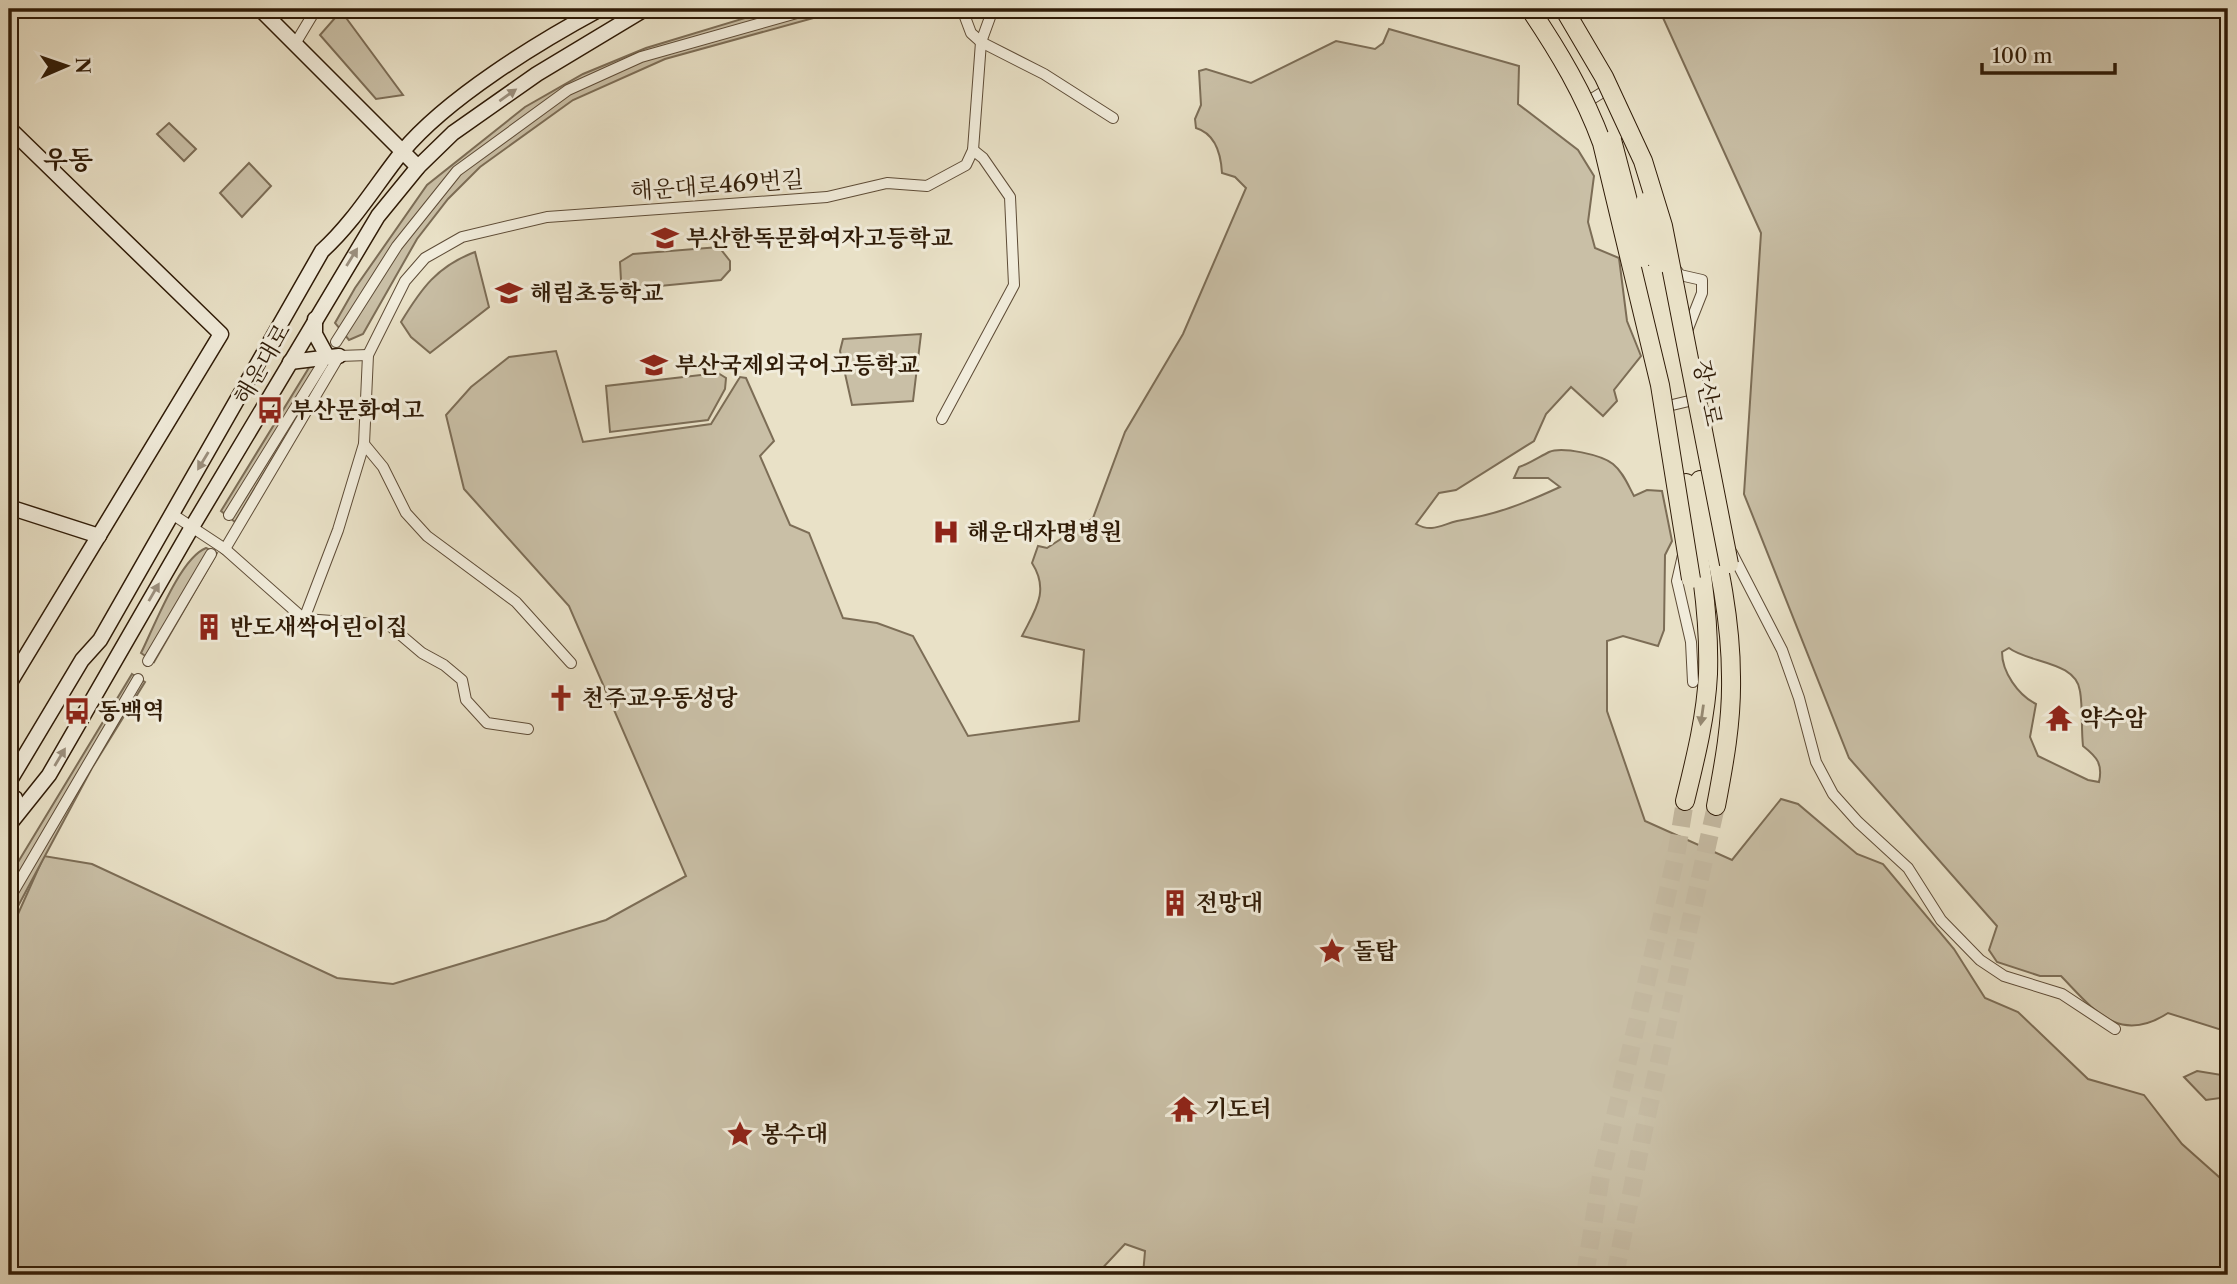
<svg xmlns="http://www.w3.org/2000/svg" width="2237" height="1284" font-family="'Libre Caslon Text','Noto Serif KR',serif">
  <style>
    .green { fill: #c9bfa6; stroke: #7c6d56; stroke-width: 2; fill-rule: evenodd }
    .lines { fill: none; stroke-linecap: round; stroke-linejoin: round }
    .highway-tunnel { stroke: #c4b9a1; stroke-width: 18; stroke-dasharray: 18 9; stroke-linecap: butt }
    .street-casing { stroke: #5e4c37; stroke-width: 12 }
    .secondary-casing { stroke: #2f1b07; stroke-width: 17 }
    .highway-casing { stroke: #2f1b07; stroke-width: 20 }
    .street { stroke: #f1ecdb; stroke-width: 10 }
    .secondary { stroke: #f1ecdb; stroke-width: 14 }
    .highway { stroke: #e9e1c7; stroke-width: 18 }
    .highway-bridge-casing { stroke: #2f1b07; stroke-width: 20; stroke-linecap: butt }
    .highway-bridge { stroke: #e9e1c7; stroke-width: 18 }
    .oneway { fill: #9a8e7c }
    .oneway2 { fill: #958871 }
    .labels { text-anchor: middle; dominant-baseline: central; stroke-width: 6; stroke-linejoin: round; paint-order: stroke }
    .street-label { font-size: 23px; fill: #2f1b07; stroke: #f1ecdb }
    .poi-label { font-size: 23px; font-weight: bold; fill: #2f1b07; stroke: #f1ecdb; text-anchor: start }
    .quarter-label { font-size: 26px; font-weight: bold; fill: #2f1b07; stroke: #f1ecdb }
  </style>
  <rect width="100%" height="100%" fill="#e9e1c7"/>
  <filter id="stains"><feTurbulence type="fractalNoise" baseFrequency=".00286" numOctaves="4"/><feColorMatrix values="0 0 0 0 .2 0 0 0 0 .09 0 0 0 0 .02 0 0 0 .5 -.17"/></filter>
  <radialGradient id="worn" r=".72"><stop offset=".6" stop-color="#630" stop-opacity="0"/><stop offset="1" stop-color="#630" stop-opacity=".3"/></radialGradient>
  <g class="green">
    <polygon points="775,9 846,9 665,59 573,100 480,167 448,199 417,239 363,334 349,340 335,323 355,288 427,185 525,107 583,74 646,48"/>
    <path d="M1659 9H2228V1032L2168 1013C2119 1045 2094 1010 2061 976H2040L1997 962 1989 950 1997 926 1849 758 1744 494 1761 233ZM2009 648C2028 663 2076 661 2080 691 2083 709 2081 728 2083 746 2097 757 2103 764 2099 782L2088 780 2038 756 2030 737 2036 704C2018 695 2002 672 2002 652Z"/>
    <polygon points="341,11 403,95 376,99 320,35"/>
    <path d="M1389 29 1519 66 1518 104 1578 150 1594 176 1588 222 1595 248 1619 258 1627 321 1641 356 1614 390 1617 401 1603 416 1571 387 1546 414 1534 441 1456 490 1439 493 1416 524C1432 533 1441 525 1457 521 1498 514 1523 504 1560 487L1548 478H1514L1519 467C1531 463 1539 457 1549 452 1562 446 1602 455 1613 464 1623 472 1628 485 1634 496L1647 490 1662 491 1672 541 1665 555 1664 630 1658 646 1623 636 1607 641V711L1645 821 1732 860 1781 799 1798 804 1857 854 1883 864 1954 949 1985 998 2018 1012 2088 1079 2144 1095 2182 1144 2228 1185V1275H1143L1145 1251 1125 1244 1096 1275H9V934L44 856 92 864 337 978 393 984 606 920 686 876 569 606 464 489 446 415 471 387 509 357 556 351 583 442 711 424 740 377 746 378 774 441 760 456 790 525 809 533 843 618 877 623 913 636 968 736 1079 721 1084 650 1022 636C1035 610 1050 591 1032 563L1038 546 1047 548 1093 518 1125 432 1183 334 1246 188 1235 177 1222 173C1221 155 1216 134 1196 128L1195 119 1201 105 1199 71 1206 69 1251 83 1336 41 1375 49 1383 43Z"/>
    <polygon points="169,123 196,149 184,161 157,134"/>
    <polygon points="249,163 271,186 242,217 220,193"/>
    <polygon points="719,247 730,261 730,270 721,280 629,289 621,280 620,262 633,254"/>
    <path d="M475 252 489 307 430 353 411 337 401 322C421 289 437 266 475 252Z"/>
    <polygon points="921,334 913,401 852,405 840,351 843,339"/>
    <polygon points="320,365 325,370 235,522 221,511 310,366"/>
    <polygon points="718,373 726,378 725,389 708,420 610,432 606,386"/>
    <path d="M206 548 217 553 154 662 141 653C154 627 180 558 206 548Z"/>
    <polygon points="132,674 145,682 92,768 9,923 9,877"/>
    <polygon points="2197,1071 2228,1076 2228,1097 2206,1100 2184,1077"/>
  </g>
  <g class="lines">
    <g class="highway-tunnel">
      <polyline points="1585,1275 1601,1176 1676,856 1685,801"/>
      <polyline points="1615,1275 1643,1134 1716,806"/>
    </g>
    <defs>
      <g id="street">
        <polyline points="962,9 971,33 981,42 1044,74 1113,118"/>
        <polyline points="295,44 316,9"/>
        <polyline points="1590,100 1603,92"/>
        <polyline points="1674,267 1680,275 1702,280 1702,293 1687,331"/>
        <polyline points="336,342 397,246 457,171 568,90 641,57 811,9"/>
        <polyline points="1668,406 1689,401"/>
        <polyline points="942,419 1014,285 1010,197 983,158 973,150"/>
        <polyline points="364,444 383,467 406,513 427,536 516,602 571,663"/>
        <polyline points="172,514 225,549 304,619 389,625 422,653 444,665 462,680 466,700 487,723 528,729"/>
        <polyline points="229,515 323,363"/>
        <polyline points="225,549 339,356 368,355"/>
        <polyline points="1732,553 1782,650 1799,698 1816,762 1833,794 1858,822 1908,868 1941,920 1980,960 2004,976 2062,994 2115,1029"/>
        <polyline points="1683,555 1677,581 1691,642 1693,682"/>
        <polyline points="304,619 338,530 364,444 368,355 405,281 425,258 462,237 547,217 827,197 887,183 927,186 966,165 973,150 981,42 993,9"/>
        <polyline points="148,661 211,554"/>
        <polyline points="9,899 138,679"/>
      </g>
      <g id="secondary">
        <polyline points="260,9 418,167"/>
        <polyline points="9,128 221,334 9,684"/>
        <polyline points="315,319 315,334 327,356"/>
        <polyline points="290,362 339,356"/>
        <polyline points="9,507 99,536"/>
        <path d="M9 782 82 660 100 640 322 251C354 222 375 186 402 152 447 98 537 43 600 9"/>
        <polyline points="9,795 15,798 18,810"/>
        <polyline points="9,825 49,775 192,527 378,216 418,167 453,133 537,74 645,9"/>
      </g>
      <g id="highway">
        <path d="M1700 480C1714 545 1731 610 1731 677 1732 721 1724 764 1716 806"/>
        <path d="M1685 801C1695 760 1706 717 1708 674 1710 609 1698 547 1686 483"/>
      </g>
    </defs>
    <use href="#street" class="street-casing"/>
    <use href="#secondary" class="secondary-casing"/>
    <use href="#highway" class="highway-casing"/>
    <use href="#street" class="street"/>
    <use href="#secondary" class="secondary"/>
    <use href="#highway" class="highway"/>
    <defs>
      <g id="highway-bridge">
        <path d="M1530 9C1559 52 1584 94 1602 143L1660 385 1691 579"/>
        <polyline points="1564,9 1604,77 1643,161 1663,226 1729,564"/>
        <polyline points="1612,140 1643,258"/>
        <polyline points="1645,202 1658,264"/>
      </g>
    </defs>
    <use href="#highway-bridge" class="highway-bridge-casing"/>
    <use href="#highway-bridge" class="highway-bridge"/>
  </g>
  <defs><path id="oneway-solid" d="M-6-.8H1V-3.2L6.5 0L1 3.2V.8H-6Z" transform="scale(1.75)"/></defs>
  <g class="oneway">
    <use href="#oneway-solid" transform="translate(508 95) rotate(-35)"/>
    <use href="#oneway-solid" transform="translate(352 257) rotate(-58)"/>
    <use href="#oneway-solid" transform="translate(203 461) rotate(121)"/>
    <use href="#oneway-solid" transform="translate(154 592) rotate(-60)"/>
    <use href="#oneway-solid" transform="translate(60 757) rotate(-59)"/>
  </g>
  <use class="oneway2" href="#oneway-solid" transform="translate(1702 715) rotate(98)"/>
  <defs>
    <symbol id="school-bare" viewBox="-9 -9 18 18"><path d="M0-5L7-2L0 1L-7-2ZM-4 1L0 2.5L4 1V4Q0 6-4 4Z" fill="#8f2418" stroke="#f1ecdb" stroke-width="2.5" paint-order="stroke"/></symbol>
    <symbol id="bus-bare" viewBox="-9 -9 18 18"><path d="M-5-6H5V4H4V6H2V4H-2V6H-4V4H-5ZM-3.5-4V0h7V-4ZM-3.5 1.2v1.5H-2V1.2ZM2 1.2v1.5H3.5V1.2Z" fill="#8f2418" stroke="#f1ecdb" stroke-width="2.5" paint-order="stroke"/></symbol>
    <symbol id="hospital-bare" viewBox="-9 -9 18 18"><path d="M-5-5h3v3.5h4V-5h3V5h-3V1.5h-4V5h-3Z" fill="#8f2418" stroke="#f1ecdb" stroke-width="2.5" paint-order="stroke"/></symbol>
    <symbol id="building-bare" viewBox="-9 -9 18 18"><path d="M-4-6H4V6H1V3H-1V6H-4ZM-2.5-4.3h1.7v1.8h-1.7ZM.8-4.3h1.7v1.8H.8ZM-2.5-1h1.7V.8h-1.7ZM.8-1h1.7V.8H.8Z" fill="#8f2418" stroke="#f1ecdb" stroke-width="2.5" paint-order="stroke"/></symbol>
    <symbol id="church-bare" viewBox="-9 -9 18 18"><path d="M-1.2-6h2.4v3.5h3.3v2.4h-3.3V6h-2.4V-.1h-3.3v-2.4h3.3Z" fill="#8f2418" stroke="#f1ecdb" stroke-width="2.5" paint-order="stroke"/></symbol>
    <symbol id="temple-bare" viewBox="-9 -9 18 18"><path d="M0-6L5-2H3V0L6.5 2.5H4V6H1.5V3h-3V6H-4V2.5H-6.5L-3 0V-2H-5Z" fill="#8f2418" stroke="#f1ecdb" stroke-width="2.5" paint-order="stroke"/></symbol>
    <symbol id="sight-bare" viewBox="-9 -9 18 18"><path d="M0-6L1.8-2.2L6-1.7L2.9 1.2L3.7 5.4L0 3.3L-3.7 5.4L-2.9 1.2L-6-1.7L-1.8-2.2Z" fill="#8f2418" stroke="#f1ecdb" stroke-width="2.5" paint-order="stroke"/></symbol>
  </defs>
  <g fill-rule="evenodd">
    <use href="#school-bare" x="646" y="219" width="38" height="38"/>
    <use href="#school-bare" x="490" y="274" width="38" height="38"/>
    <use href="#school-bare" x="635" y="346" width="38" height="38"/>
    <use href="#bus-bare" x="251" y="391" width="38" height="38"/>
    <use href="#hospital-bare" x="927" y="513" width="38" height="38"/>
    <use href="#building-bare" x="190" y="608" width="38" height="38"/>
    <use href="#church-bare" x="542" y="679" width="38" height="38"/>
    <use href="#bus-bare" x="58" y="692" width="38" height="38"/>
    <use href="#temple-bare" x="2040" y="699" width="38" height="38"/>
    <use href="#building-bare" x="1156" y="884" width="38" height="38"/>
    <use href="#sight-bare" x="1313" y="932" width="38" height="38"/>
    <use href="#temple-bare" x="1165" y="1090" width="38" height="38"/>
    <use href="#sight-bare" x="721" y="1115" width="38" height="38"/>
  </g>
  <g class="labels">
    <g class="street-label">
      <text transform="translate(717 185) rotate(-4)">해운대로469번길</text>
      <text transform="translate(262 364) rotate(-60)">해운대로</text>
      <text transform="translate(1708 393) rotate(79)">장산로</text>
    </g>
    <g class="poi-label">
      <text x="686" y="238">부산한독문화여자고등학교</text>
      <text x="530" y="293">해림초등학교</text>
      <text x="675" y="365">부산국제외국어고등학교</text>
      <text x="291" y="410">부산문화여고</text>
      <text x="967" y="532">해운대자명병원</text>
      <text x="230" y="627">반도새싹어린이집</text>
      <text x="582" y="698">천주교우동성당</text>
      <text x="98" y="711">동백역</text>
      <text x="2080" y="718">약수암</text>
      <text x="1196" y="903">전망대</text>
      <text x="1353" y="951">돌탑</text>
      <text x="1205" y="1109">기도터</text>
      <text x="761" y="1134">봉수대</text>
    </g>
    <g class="quarter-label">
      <text x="68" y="160">우동</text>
    </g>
  </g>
  <rect width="2237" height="1284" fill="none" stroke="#e9e1c7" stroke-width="35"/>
  <rect x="10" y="10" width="2216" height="1263" fill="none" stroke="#2f1b07" stroke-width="3.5"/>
  <rect x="18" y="18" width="2202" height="1249" fill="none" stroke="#2f1b07" stroke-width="2"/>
  <g transform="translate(66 66) rotate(88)" stroke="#f1ecdb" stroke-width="5" paint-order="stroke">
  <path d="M0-5L12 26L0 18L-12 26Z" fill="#2f1b07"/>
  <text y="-10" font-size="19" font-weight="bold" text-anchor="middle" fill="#2f1b07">N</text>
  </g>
  <path d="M1982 63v10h133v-10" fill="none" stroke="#2f1b07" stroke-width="3.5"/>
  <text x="1992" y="63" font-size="21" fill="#2f1b07" stroke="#f1ecdb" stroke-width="5" paint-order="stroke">100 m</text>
  <rect width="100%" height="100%" filter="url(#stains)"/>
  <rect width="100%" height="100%" fill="url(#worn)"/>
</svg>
